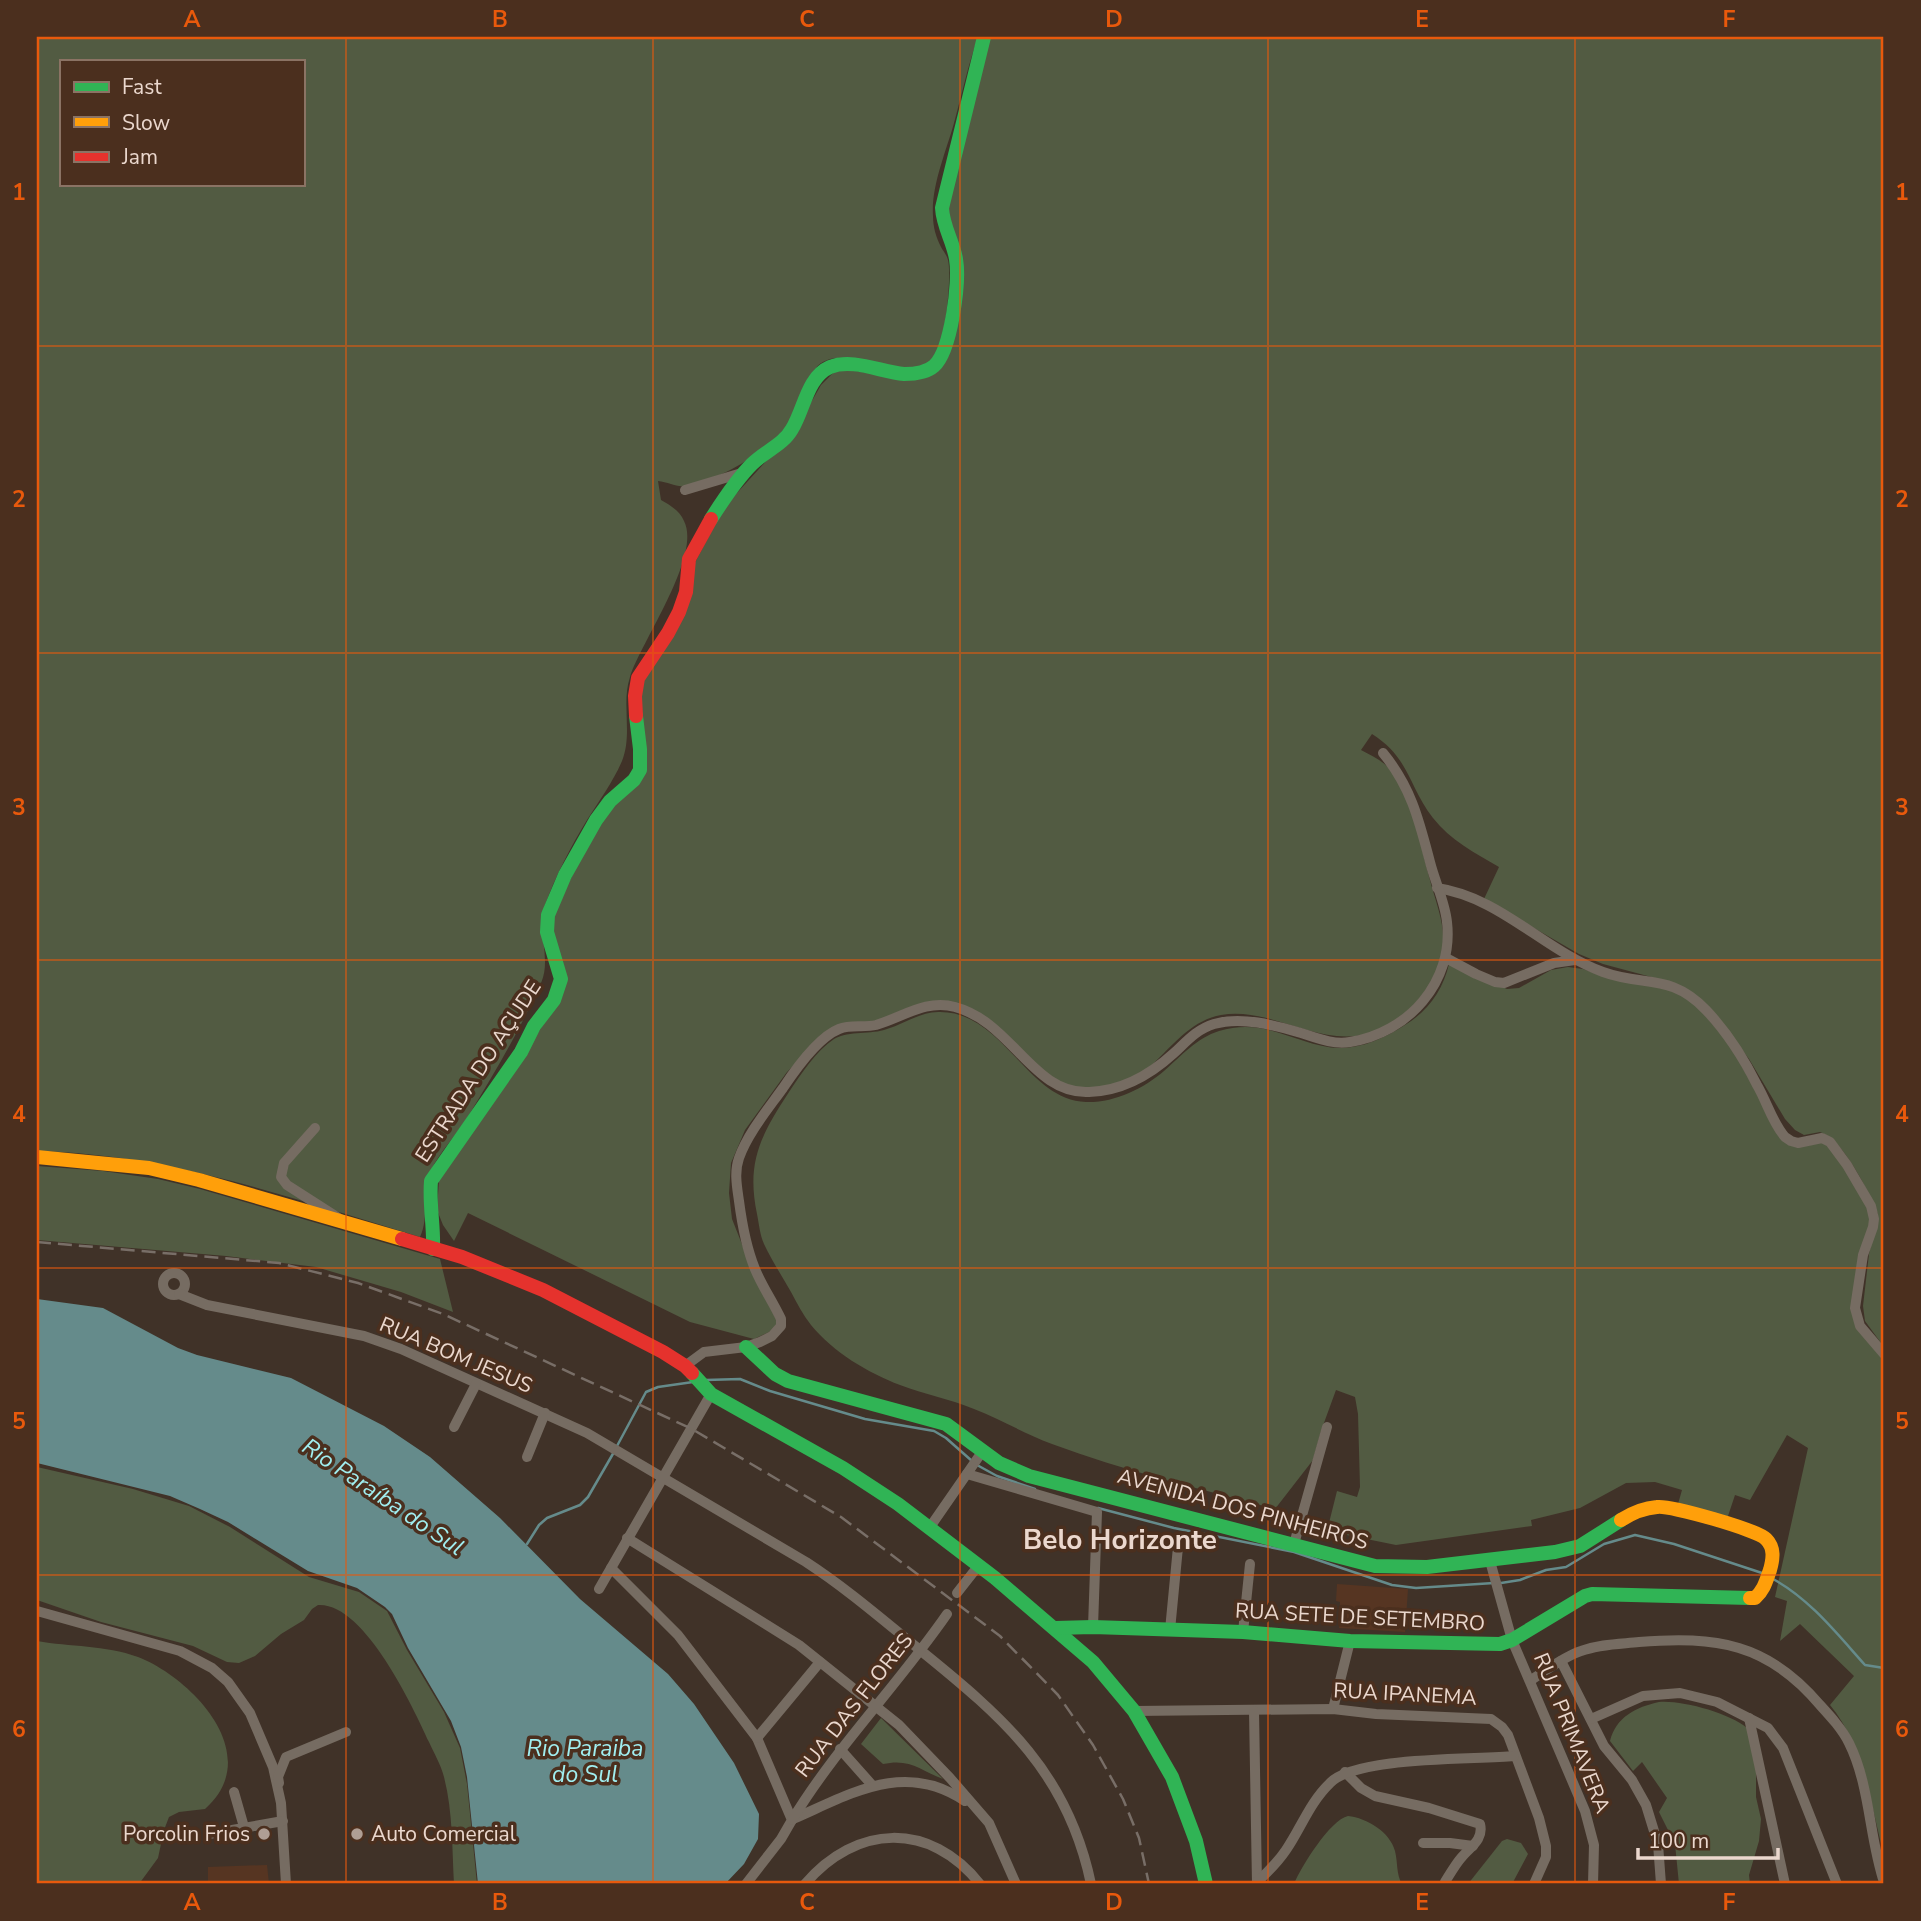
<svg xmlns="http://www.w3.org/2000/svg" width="1921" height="1921" font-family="'Nunito Sans',sans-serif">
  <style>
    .built { fill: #563522 }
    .green { fill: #525b42; fill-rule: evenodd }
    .water { fill: #658b8b }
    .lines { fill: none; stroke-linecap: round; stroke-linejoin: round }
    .stream { stroke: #658b8b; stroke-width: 2.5 }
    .street { stroke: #766c62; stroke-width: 10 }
    .fast { stroke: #30b455; stroke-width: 14 }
    .slow { stroke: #ff9f0a; stroke-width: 14 }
    .jam { stroke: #e5322d; stroke-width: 14 }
    .rail { stroke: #786e67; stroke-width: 2.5; stroke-dasharray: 14 7; stroke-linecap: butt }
    .grid { fill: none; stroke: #e8590c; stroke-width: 2; stroke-opacity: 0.55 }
    .poi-dot { fill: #af9e94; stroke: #4b2f1e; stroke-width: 2.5 }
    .labels { text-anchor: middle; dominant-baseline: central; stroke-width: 7; stroke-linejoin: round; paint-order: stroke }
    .street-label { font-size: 21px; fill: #ebd8ce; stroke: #4b2f1e }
    .poi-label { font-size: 21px; fill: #ebd8ce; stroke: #4b2f1e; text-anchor: end }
    .water-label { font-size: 23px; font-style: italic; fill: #a0eef0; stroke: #4b2f1e }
    .district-label { font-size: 28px; font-weight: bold; fill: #ebd8ce; stroke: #4b2f1e }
    .neatline { fill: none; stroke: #e8590c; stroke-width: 2.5 }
    .grid-label { font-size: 23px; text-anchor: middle; font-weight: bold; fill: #e8590c }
  </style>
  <rect width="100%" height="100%" fill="#403228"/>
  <g class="built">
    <polygon points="1337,1584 1408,1589 1405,1632 1339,1628 1340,1602 1336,1601"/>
    <polygon points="267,1865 269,1884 208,1884 208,1867"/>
  </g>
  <g class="green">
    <path d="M37 37H978C968 65 962 94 954 123 946 152 931 186 933 216 933 227 936 237 941 247 943 251 947 255 948 260 952 276 945 347 934 359 908 390 841 336 815 369 803 383 800 401 792 417 776 448 723 478 689 486 678 488 668 482 658 481L661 500C670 505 680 511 684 521 702 556 641 642 630 677 621 704 633 734 622 761 613 782 599 801 587 820 571 846 555 877 545 905 536 931 552 958 541 983 520 1030 494 1074 467 1118 456 1135 440 1152 431 1170 421 1190 430 1217 420 1237 295 1199 169 1154 37 1151ZM61 61H303V184H61Z"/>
    <path d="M990 37H1884V1347L1865 1321 1863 1306 1869 1254 1878 1214C1868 1191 1844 1140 1820 1132L1804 1135 1795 1130 1785 1119 1749 1059 1713 1011 1666 981 1603 964 1579 954 1484 899 1499 867C1475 853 1450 840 1433 818 1408 786 1410 758 1372 734L1361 750C1372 756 1384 761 1391 771 1398 780 1406 793 1410 803 1418 828 1423 855 1430 880 1436 904 1447 927 1442 953 1435 987 1408 1017 1376 1031 1323 1052 1274 1006 1221 1015 1192 1020 1173 1045 1153 1064 1132 1084 1086 1097 1060 1082 1048 1076 1037 1065 1026 1057 1001 1039 977 1021 953 1003L876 1023H851L798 1061 787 1072 745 1130 731 1163 729 1193 732 1219 753 1272 777 1321 776 1326 769 1332 754 1339 690 1322 468 1213 454 1241 443 1225 437 1210 439 1180 512 1076 559 998 551 919 602 815 634 784 639 692 691 570 725 506 769 458 813 399 821 385 833 373 841 369 898 377 949 353 951 235 948 212 951 191Z"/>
    <path d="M1449 964 1507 989 1519 988 1551 970 1568 967 1583 969 1611 979 1668 988 1694 1002 1729 1044 1784 1140 1819 1141 1832 1147 1872 1214 1854 1310 1884 1357V1855C1871 1806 1863 1744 1830 1705L1854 1676 1800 1624 1780 1641 1787 1601 1775 1597 1808 1448 1787 1435 1750 1500 1735 1495 1727 1519 1678 1504 1682 1490 1655 1482 1626 1483 1580 1508 1531 1520 1532 1526 1396 1545 1327 1531 1337 1491 1357 1497 1360 1487 1358 1414 1355 1397 1336 1390 1321 1431 1313 1460 1275 1509C1201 1489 1124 1471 1052 1444 1025 1434 1000 1419 974 1409 950 1399 924 1394 900 1385 868 1373 833 1352 811 1325 803 1315 797 1303 791 1292 782 1276 772 1261 764 1244 760 1235 759 1224 757 1214 746 1162 761 1135 789 1092 801 1074 816 1051 834 1039 850 1030 871 1035 887 1029 904 1024 920 1012 938 1012 1003 1010 1026 1100 1086 1102 1114 1103 1143 1089 1164 1071 1181 1056 1197 1038 1219 1031 1267 1016 1298 1047 1340 1048 1364 1048 1386 1037 1405 1025 1428 1011 1443 990 1449 964Z"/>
    <polygon points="37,1166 103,1171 158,1179 200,1189 440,1259 453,1312 401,1292 316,1267 226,1256 37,1240"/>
    <path d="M37 1467 133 1489 189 1506 230 1527 309 1577 359 1592 387 1611 407 1650 444 1712 460 1748 467 1784 477 1884H454C452 1849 453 1812 444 1777 441 1765 434 1753 429 1742 413 1707 364 1602 318 1605L312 1609 304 1620 281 1634 255 1656 239 1663 227 1662 193 1646 101 1622 37 1600Z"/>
    <path d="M37 1641C70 1647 105 1645 138 1657 192 1678 266 1755 205 1809L179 1812 169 1817 164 1830 158 1858 139 1884H37Z"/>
    <path d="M1659 1702C1682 1700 1729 1713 1747 1728L1756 1765V1797L1761 1819 1759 1841 1749 1875 1750 1884H1679L1675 1844 1659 1812 1667 1798 1642 1762 1633 1771 1610 1741C1616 1717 1636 1707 1659 1702Z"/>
    <path d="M881 1718 943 1779C920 1770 910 1758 883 1764L861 1744Z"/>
    <path d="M1348 1816C1367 1818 1390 1832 1395 1851 1398 1863 1396 1874 1402 1884H1294C1301 1867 1330 1820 1348 1816Z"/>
    <polygon points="1507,1839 1521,1843 1528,1854 1512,1884 1468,1884 1502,1841"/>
  </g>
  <polygon class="water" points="37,1299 103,1308 178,1348 197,1355 291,1378 384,1426 430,1457 500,1518 580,1599 668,1674 694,1704 734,1763 759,1814 758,1839 744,1864 725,1884 478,1884 467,1777 461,1747 451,1721 408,1648 392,1614 385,1607 357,1588 308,1571 228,1522 200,1509 170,1496 37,1463"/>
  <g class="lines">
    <g class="stream">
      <polyline points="706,1380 740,1379 770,1391 865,1419 934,1431 946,1438 972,1461"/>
      <polyline points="617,1446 646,1392 658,1387 693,1382"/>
      <polyline points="977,1465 997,1476 1035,1489"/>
      <polyline points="1098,1508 1174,1528 1294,1552 1392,1585 1416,1588 1494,1583"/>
      <polyline points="527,1544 539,1525 547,1518 580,1505 588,1497 614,1452"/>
      <path d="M1773 1579C1810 1599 1838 1635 1865 1665L1884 1668"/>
      <polyline points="1501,1583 1520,1580 1546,1570 1566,1567 1604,1544 1635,1535 1674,1544 1765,1574"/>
    </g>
    <g class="street">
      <polyline points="685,490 745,472"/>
      <path d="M1437 888C1500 897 1545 951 1603 972 1644 987 1671 973 1706 1010 1726 1031 1744 1059 1757 1085 1767 1102 1772 1122 1785 1137L1791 1141 1798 1143 1822 1138 1830 1142 1847 1165 1871 1206 1874 1219 1873 1227 1863 1255 1855 1308 1860 1326 1884 1354"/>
      <polyline points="1446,958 1476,974 1495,982 1504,983 1554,963 1575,960"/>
      <polyline points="315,1128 284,1163 281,1177 287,1185 340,1219"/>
      <circle cx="174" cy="1284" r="11"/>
      <path d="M179 1294 207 1305 364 1336 401 1349 587 1433 806 1562C846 1588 883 1620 920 1650 1004 1718 1068 1773 1091 1884"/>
      <path d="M685 1366 704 1352 746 1347 760 1342 772 1336 781 1326V1319C773 1302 762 1286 755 1269 746 1247 742 1224 739 1201 737 1187 734 1172 739 1158 748 1133 768 1109 783 1088 795 1070 819 1037 839 1029 851 1024 864 1028 876 1025 903 1017 926 999 955 1007 1012 1022 1033 1095 1089 1092 1123 1091 1150 1075 1174 1053 1186 1042 1197 1029 1214 1024 1241 1016 1274 1025 1301 1033 1317 1038 1333 1045 1350 1042 1408 1033 1454 982 1447 922 1445 902 1435 882 1430 862 1419 820 1411 787 1383 753"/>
      <polyline points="454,1427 476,1384"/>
      <polyline points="527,1457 545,1413"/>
      <polyline points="967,1474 1097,1512 1093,1627"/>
      <polyline points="930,1527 982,1452"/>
      <polyline points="627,1538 799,1645 899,1725 950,1778 989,1823 1016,1884"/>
      <polyline points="1294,1544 1327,1427"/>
      <polyline points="1490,1561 1512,1640 1585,1811 1594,1845 1593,1884"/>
      <polyline points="611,1568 678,1635 757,1738 792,1820 781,1839 746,1884"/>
      <polyline points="599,1589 711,1394"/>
      <polyline points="957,1593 979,1565"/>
      <polyline points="37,1611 180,1651 212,1668 228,1682 250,1713 273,1767 281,1803 286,1884"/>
      <polyline points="1170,1630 1178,1547"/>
      <polyline points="1243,1632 1250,1564"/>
      <polyline points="1561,1661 1604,1746 1632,1780 1646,1805 1658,1844 1661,1884"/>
      <path d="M1531 1680C1547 1670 1563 1657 1581 1651 1600 1644 1620 1644 1639 1642 1716 1636 1768 1643 1820 1705 1831 1717 1842 1729 1849 1743 1870 1785 1869 1837 1884 1882"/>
      <polyline points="1333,1709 1350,1641"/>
      <polyline points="1134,1711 1333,1709 1376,1714 1491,1719 1502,1727 1508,1735 1539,1818 1546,1846 1546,1857 1534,1884"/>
      <polyline points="1254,1711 1257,1884"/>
      <polyline points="1749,1718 1785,1884"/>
      <polyline points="1591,1719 1643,1696 1680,1693 1717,1702 1768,1728 1783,1748 1837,1884"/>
      <polyline points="757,1738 820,1662"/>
      <polyline points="840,1749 872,1785"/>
      <path d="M1345 1772 1361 1788 1375 1796 1429 1808 1480 1824C1484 1840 1470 1847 1461 1858 1455 1865 1450 1874 1445 1882"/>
      <polyline points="279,1783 278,1777 286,1757 346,1732"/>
      <polyline points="234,1792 244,1827"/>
      <path d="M793 1819C851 1794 904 1760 965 1801"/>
      <path d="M792 1820C837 1746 898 1685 947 1614"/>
      <polyline points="209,1834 283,1821"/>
      <polyline points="1423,1843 1450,1843 1473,1846"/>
      <path d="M1257 1882C1268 1872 1278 1862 1286 1850 1301 1828 1310 1802 1330 1783 1356 1756 1474 1760 1514 1756"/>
      <path d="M805 1884C856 1824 930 1821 980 1884"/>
    </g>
    <g class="fast">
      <path d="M711 519C723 500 736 480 752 464 765 451 783 445 792 429 804 410 807 377 830 367 853 358 881 372 904 374 914 374 926 373 934 366 951 351 960 282 956 259 953 241 943 227 942 208L984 37"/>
      <path d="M433 1249C434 1225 429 1205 431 1181L521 1052 534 1026 554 1000 561 979 547 932 548 915 565 875 596 820 610 801 634 780 640 770V749L636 716"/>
      <polyline points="746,1347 775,1374 788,1381 946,1424 999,1463 1029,1476 1375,1566 1427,1567 1555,1552 1580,1546 1621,1520"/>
      <polyline points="692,1373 711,1394 843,1468 898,1504 995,1578 1093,1662 1134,1711 1172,1777 1196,1841 1206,1884"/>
      <polyline points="1055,1628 1093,1627 1243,1632 1350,1641 1500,1644 1512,1640 1585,1596 1592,1594 1750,1598"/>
    </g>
    <g class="slow">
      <polyline points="37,1157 149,1168 199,1180 402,1239"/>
      <path d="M1621 1520C1632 1513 1643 1508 1657 1507 1670 1505 1758 1530 1766 1539 1775 1548 1773 1559 1770 1570 1766 1581 1764 1590 1755 1598H1750"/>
    </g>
    <g class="jam">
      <polyline points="636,716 635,696 638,678 668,633 679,612 686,592 689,559 711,519"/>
      <polyline points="402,1239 462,1257 543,1290 663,1352 685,1366 692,1373"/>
    </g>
    <polyline class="rail" points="37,1242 279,1263 358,1283 443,1314 692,1429 841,1517 1000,1636 1058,1695 1093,1745 1123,1799 1139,1838 1149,1884"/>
  </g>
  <path class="grid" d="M346 37V1884M653 37V1884M960 37V1884M1268 37V1884M1575 37V1884M37 346H1884M37 653H1884M37 960H1884M37 1268H1884M37 1575H1884"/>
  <g class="poi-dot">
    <circle cx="264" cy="1834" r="7"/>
    <circle cx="357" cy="1834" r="7"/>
  </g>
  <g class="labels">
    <g class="street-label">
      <text transform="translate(478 1071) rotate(-57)">ESTRADA DO AÇUDE</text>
      <text transform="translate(456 1355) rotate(23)">RUA BOM JESUS</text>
      <text transform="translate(1243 1509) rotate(15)">AVENIDA DOS PINHEIROS</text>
      <text transform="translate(1360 1617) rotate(3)">RUA SETE DE SETEMBRO</text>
      <text transform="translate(1405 1694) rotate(3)">RUA IPANEMA</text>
      <text transform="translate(854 1705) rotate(-52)">RUA DAS FLORES</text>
      <text transform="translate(1572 1733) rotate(68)">RUA PRIMAVERA</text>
    </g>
    <g class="poi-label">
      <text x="250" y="1834">Porcolin Frios</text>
      <text x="371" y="1834" text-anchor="start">Auto Comercial</text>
    </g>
    <g class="water-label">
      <text transform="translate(383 1497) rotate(34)">Rio Paraíba do Sul</text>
      <text x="585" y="1748">Rio Paraiba<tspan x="585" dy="26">do Sul</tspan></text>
    </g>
    <g class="district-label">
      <text x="1120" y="1540">Belo Horizonte</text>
    </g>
  </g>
  <rect width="1921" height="1921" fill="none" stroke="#4b2f1e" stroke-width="77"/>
  <rect x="60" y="60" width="245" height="126" fill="#4b2f1e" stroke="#8b7364" stroke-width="2"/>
  <rect x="74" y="82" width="35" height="10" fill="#30b455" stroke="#8b7364" stroke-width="2"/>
  <text x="122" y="94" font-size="21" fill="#ebd8ce">Fast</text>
  <rect x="74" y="117" width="35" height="10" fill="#ff9f0a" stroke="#8b7364" stroke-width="2"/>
  <text x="122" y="130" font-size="21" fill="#ebd8ce">Slow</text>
  <rect x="74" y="152" width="35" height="10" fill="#e5322d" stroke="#8b7364" stroke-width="2"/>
  <text x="122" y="164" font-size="21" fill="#ebd8ce">Jam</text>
  <path d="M1638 1848v10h140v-10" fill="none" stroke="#ebd8ce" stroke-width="3.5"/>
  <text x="1648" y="1848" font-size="21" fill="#ebd8ce" stroke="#4b2f1e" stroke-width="5" paint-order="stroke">100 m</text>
  <rect x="38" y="38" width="1844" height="1844" class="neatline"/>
  <g class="grid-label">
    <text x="192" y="27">A</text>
    <text x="500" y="27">B</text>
    <text x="807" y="27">C</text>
    <text x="1114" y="27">D</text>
    <text x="1422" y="27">E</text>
    <text x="1729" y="27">F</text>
    <text x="19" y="200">1</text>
    <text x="1902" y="200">1</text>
    <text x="19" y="507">2</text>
    <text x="1902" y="507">2</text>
    <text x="19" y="815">3</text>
    <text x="1902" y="815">3</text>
    <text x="19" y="1122">4</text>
    <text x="1902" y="1122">4</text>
    <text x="19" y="1429">5</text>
    <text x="1902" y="1429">5</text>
    <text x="19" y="1737">6</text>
    <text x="1902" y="1737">6</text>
    <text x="192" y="1910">A</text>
    <text x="500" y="1910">B</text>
    <text x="807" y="1910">C</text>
    <text x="1114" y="1910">D</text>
    <text x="1422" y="1910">E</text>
    <text x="1729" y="1910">F</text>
  </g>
</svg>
